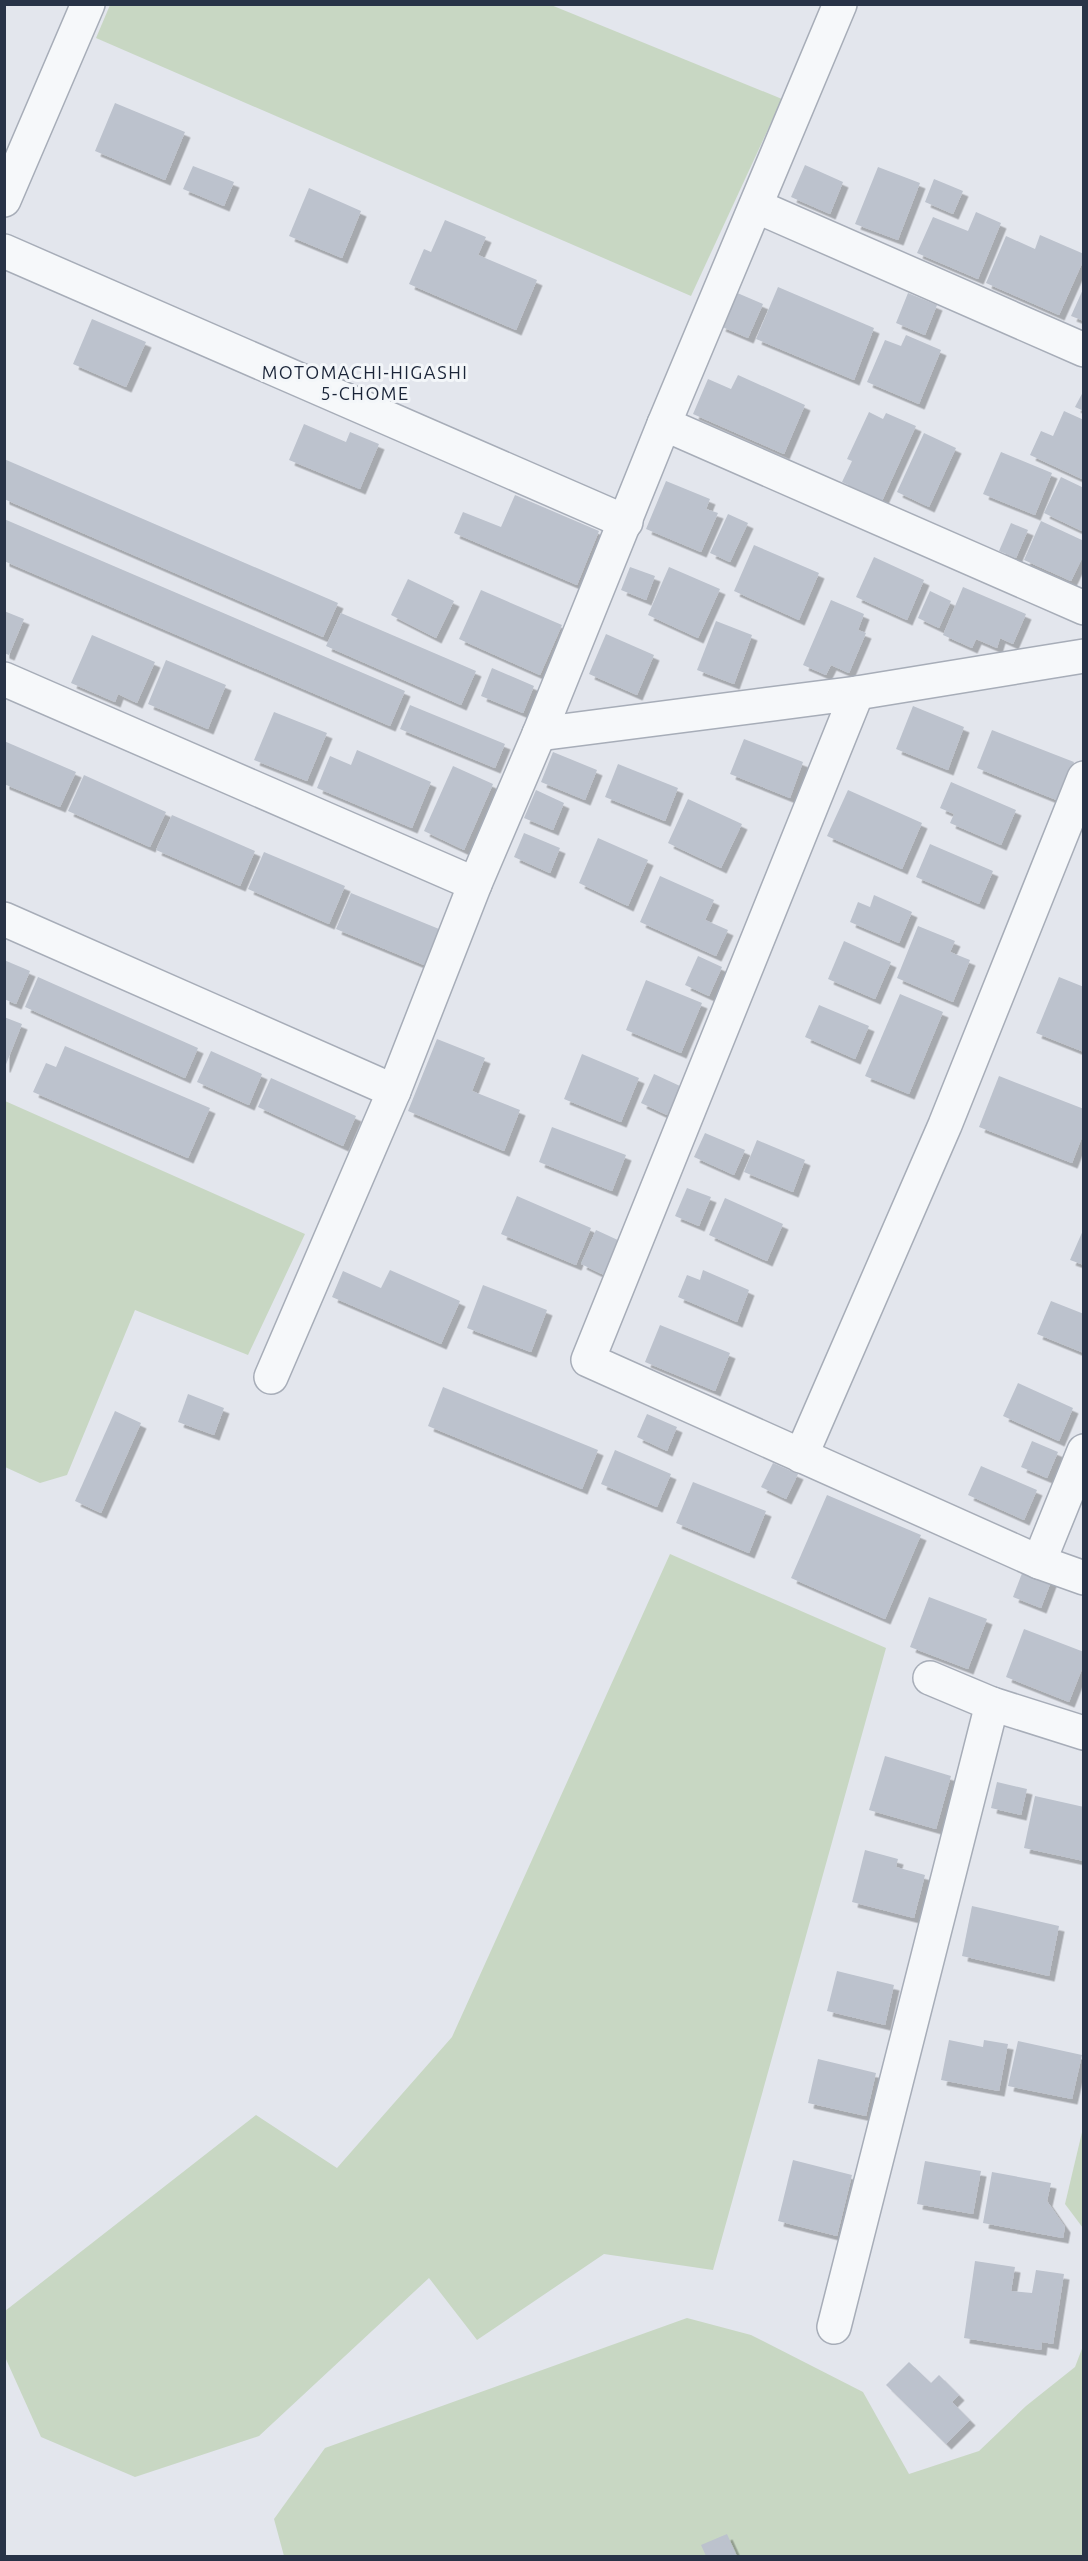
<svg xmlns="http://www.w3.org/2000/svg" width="1088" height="2561" font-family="Ubuntu,sans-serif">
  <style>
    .green { fill: #c8d7c3 }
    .building { fill: #bcc2cd; filter: url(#shadow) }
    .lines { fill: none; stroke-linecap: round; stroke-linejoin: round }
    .street-casing { stroke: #a7adb8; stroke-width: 36 }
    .street { stroke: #f6f8fa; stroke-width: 33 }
    .labels { text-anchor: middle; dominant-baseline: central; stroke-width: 6; stroke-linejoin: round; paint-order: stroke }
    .neighbourhood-label { font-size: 18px; letter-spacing: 1.5px; fill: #1a2438; stroke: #f3f6f9 }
  </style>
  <defs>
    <filter id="shadow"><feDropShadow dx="5.5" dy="5.5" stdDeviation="0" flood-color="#0004"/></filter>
  </defs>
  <rect width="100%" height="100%" fill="#e3e6ed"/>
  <g class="green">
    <polygon points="110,5 551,5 782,99 691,296 96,38"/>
    <polygon points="5,1101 305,1234 248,1355 135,1310 67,1475 40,1483 5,1467"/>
    <polygon points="670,1554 886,1648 713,2270 604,2254 477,2340 429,2278 259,2436 135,2477 41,2437 5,2357 5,2311 256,2115 337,2168 452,2037"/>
    <polygon points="1083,2128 1083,2228 1065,2204"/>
    <polygon points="687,2318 751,2335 863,2392 909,2474 979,2451 1026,2406 1075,2367 1083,2346 1083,2556 284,2556 274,2519 325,2448"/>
  </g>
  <g class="building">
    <polygon points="115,103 185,132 165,180 95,151"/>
    <polygon points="805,165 843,182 830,214 791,197"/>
    <polygon points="193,166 234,182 224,206 183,189"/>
    <polygon points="878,167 920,183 898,240 855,224"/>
    <polygon points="934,179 963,191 953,214 925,202"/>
    <polygon points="309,188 361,211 342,258 289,236"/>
    <polygon points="976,212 1001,223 978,279 917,253 933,217 968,231"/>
    <polygon points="445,220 486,237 478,255 537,280 516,330 409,284 424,249 431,252"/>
    <polygon points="1040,235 1084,254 1084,259 1059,315 986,283 1006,236 1035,249"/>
    <polygon points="778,287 874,328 854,380 756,339"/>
    <polygon points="1084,287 1084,321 1071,316"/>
    <polygon points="735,292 763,304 748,338 720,326"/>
    <polygon points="908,293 937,305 925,335 896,323"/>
    <polygon points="92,319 146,342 126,387 73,364"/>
    <polygon points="906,335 941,350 919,404 867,382 885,340 901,346"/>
    <polygon points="738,375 805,405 784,454 693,414 708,379 731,389"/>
    <polygon points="1084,390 1084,411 1075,407"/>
    <polygon points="1064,411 1084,420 1082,479 1030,455 1041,431 1053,436"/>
    <polygon points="869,412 883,419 886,413 916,426 882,501 842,482 852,461 847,459"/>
    <polygon points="304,424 346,442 350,432 379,444 360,489 289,460"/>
    <polygon points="924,433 956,448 929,507 897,492"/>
    <polygon points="1001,452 1052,473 1035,515 983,494"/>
    <polygon points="4,459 338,603 323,637 4,499"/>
    <polygon points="1061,477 1084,488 1084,532 1044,513"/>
    <polygon points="666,481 710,499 706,509 718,513 701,552 646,529"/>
    <polygon points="515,495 599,531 577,585 454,533 463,512 501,527"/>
    <polygon points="728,514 748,523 730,562 710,553"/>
    <polygon points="4,519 405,691 390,726 4,561"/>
    <polygon points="1041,521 1084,541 1084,554 1071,581 1024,560"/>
    <polygon points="1011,523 1028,530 1016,558 999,551"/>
    <polygon points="754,545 819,573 799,620 734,591"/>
    <polygon points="874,557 924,580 907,620 856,597"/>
    <polygon points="630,567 655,576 646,600 621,590"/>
    <polygon points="669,567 720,589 698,638 648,615"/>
    <polygon points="408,579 454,601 436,638 391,615"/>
    <polygon points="963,587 1026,614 1013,644 1000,638 997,648 976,639 972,648 943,635"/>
    <polygon points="481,590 562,625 540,675 459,639"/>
    <polygon points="930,591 951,601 939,628 918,618"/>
    <polygon points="831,600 864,614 858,630 866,633 849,673 831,665 826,675 803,665"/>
    <polygon points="4,611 24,619 9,655 4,653"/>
    <polygon points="341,613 476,671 461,705 326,646"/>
    <polygon points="716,621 752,635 734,684 697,670"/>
    <polygon points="606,634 654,655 637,695 589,674"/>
    <polygon points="92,635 155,662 137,703 118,694 115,702 71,683"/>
    <polygon points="166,660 226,685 208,729 148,704"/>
    <polygon points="492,668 534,686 523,713 481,696"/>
    <polygon points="410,705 505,744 495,768 400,729"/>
    <polygon points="913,706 964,727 948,770 896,749"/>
    <polygon points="274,712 327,733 307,781 254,760"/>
    <polygon points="992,730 1074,762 1059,801 977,768"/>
    <polygon points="744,739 803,762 790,798 730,774"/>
    <polygon points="4,741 76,772 60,807 4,784"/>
    <polygon points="357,750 431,782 412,828 317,788 330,756 351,765"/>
    <polygon points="553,752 597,770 585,800 541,782"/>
    <polygon points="618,764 678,788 665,821 605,797"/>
    <polygon points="453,766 493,784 464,850 424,831"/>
    <polygon points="84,775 166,812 150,847 68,811"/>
    <polygon points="951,782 1016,810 1001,845 950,823 954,814 940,808"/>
    <polygon points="536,790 564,803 553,830 524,818"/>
    <polygon points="848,790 922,823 902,869 827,836"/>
    <polygon points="688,799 742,824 721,868 668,843"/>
    <polygon points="172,815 255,851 240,886 156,850"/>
    <polygon points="524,833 560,848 550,873 514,857"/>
    <polygon points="598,838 648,860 628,906 579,883"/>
    <polygon points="930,844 993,871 979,904 916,877"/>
    <polygon points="264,852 345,886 329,924 248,889"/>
    <polygon points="660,876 714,900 705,920 728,930 716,956 640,922"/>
    <polygon points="351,893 439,929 424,965 336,929"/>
    <polygon points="874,895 912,912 899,943 850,922 858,902 870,907"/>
    <polygon points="918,926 955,941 950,952 970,960 953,1002 897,978"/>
    <polygon points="844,941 891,962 875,999 828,979"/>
    <polygon points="698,956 722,967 709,996 685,985"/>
    <polygon points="4,960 30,971 16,1004 4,999"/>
    <polygon points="38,977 198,1048 185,1078 25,1007"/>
    <polygon points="1059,977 1084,987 1084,1052 1036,1033"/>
    <polygon points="646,980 702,1003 681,1053 626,1030"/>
    <polygon points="900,994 943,1012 909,1094 865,1076"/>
    <polygon points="819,1005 869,1026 855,1059 805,1037"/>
    <polygon points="4,1017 22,1024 5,1067 4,1067"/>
    <polygon points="437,1039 485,1058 472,1091 520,1110 504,1151 408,1111"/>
    <polygon points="65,1046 210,1108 188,1158 33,1092 46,1063 56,1067"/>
    <polygon points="211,1051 262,1074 249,1105 197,1082"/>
    <polygon points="582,1054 639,1078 621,1122 564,1099"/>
    <polygon points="654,1074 680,1086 667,1115 641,1103"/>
    <polygon points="999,1076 1084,1109 1084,1132 1072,1163 979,1127"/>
    <polygon points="271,1078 356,1116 343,1146 258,1107"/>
    <polygon points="552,1127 626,1155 612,1191 539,1162"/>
    <polygon points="705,1133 745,1150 734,1175 694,1157"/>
    <polygon points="757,1140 805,1160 793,1192 744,1172"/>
    <polygon points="687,1188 711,1197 699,1226 675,1216"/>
    <polygon points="517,1196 591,1228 576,1265 501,1234"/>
    <polygon points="725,1198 783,1224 767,1261 709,1235"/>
    <polygon points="1084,1228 1084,1265 1070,1260"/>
    <polygon points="596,1230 620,1241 604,1275 581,1264"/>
    <polygon points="390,1270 460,1301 441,1344 332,1297 343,1271 381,1288"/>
    <polygon points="703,1270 749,1290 737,1322 678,1297 687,1275 700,1280"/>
    <polygon points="483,1285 547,1310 531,1352 467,1328"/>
    <polygon points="1051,1301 1084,1314 1084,1353 1037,1334"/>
    <polygon points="660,1325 730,1353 715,1391 645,1362"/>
    <polygon points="1018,1383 1073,1408 1059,1441 1003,1416"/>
    <polygon points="443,1387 598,1450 582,1489 428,1426"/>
    <polygon points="188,1394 224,1408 214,1435 178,1422"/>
    <polygon points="115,1411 141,1423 101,1513 75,1501"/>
    <polygon points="647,1414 677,1427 667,1451 637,1437"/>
    <polygon points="1032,1441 1058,1452 1047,1478 1021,1467"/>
    <polygon points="615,1450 671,1474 657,1507 601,1484"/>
    <polygon points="773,1463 798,1474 786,1499 761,1487"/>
    <polygon points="981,1466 1037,1490 1024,1520 968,1495"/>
    <polygon points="693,1482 766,1511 749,1553 676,1523"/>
    <polygon points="827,1495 921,1535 885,1619 791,1578"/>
    <polygon points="1024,1568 1052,1579 1041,1608 1013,1597"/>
    <polygon points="929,1597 987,1619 968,1669 910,1647"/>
    <polygon points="1024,1629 1084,1652 1084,1664 1069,1702 1006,1677"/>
    <polygon points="885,1756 951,1776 936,1829 869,1810"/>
    <polygon points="997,1782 1027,1789 1021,1815 991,1808"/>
    <polygon points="1035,1796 1084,1807 1084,1861 1024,1848"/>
    <polygon points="865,1850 898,1859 896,1867 925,1875 914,1918 852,1902"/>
    <polygon points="972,1906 1059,1926 1049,1976 962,1956"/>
    <polygon points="837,1971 894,1985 885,2025 827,2011"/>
    <polygon points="949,2040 983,2047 984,2040 1008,2044 999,2091 941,2080"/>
    <polygon points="1018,2041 1082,2055 1072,2099 1008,2086"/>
    <polygon points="818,2059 876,2073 866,2116 808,2103"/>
    <polygon points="793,2160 852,2175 837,2236 778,2221"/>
    <polygon points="925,2161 981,2171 973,2214 917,2204"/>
    <polygon points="992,2172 1051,2183 1047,2201 1065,2227 1063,2238 983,2223"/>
    <polygon points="975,2261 1015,2267 1011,2291 1032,2293 1036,2270 1064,2274 1053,2344 1042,2342 1041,2350 964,2338"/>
    <polygon points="909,2362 931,2383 939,2375 959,2395 952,2402 970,2420 946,2444 886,2385"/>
    <polygon points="727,2534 737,2556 706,2556 701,2545"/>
  </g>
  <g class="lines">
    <defs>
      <g id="street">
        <polyline points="4,200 88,4"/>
        <polyline points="756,206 1084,350"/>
        <polyline points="4,251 626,522"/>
        <polyline points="664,424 1084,608"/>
        <polyline points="4,679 475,884"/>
        <polyline points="857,693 1084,656"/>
        <polyline points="539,734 857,693 588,1360 1039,1562 1084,1578"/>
        <polyline points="4,919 394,1091"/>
        <polyline points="271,1377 394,1091 475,884 539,734 664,424 840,4"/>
        <polyline points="801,1456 945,1125 1084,778"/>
        <polyline points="1039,1562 1084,1451"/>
        <polyline points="930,1678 992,1704"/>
        <polyline points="834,2327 992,1704 1084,1733"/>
      </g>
    </defs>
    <use href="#street" class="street-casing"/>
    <use href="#street" class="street"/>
  </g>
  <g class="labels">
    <g class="neighbourhood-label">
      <text x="365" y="372">MOTOMACHI-HIGASHI<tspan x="365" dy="21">5-CHOME</tspan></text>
    </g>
  </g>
  <rect width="1088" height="2561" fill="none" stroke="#283347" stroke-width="12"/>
</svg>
